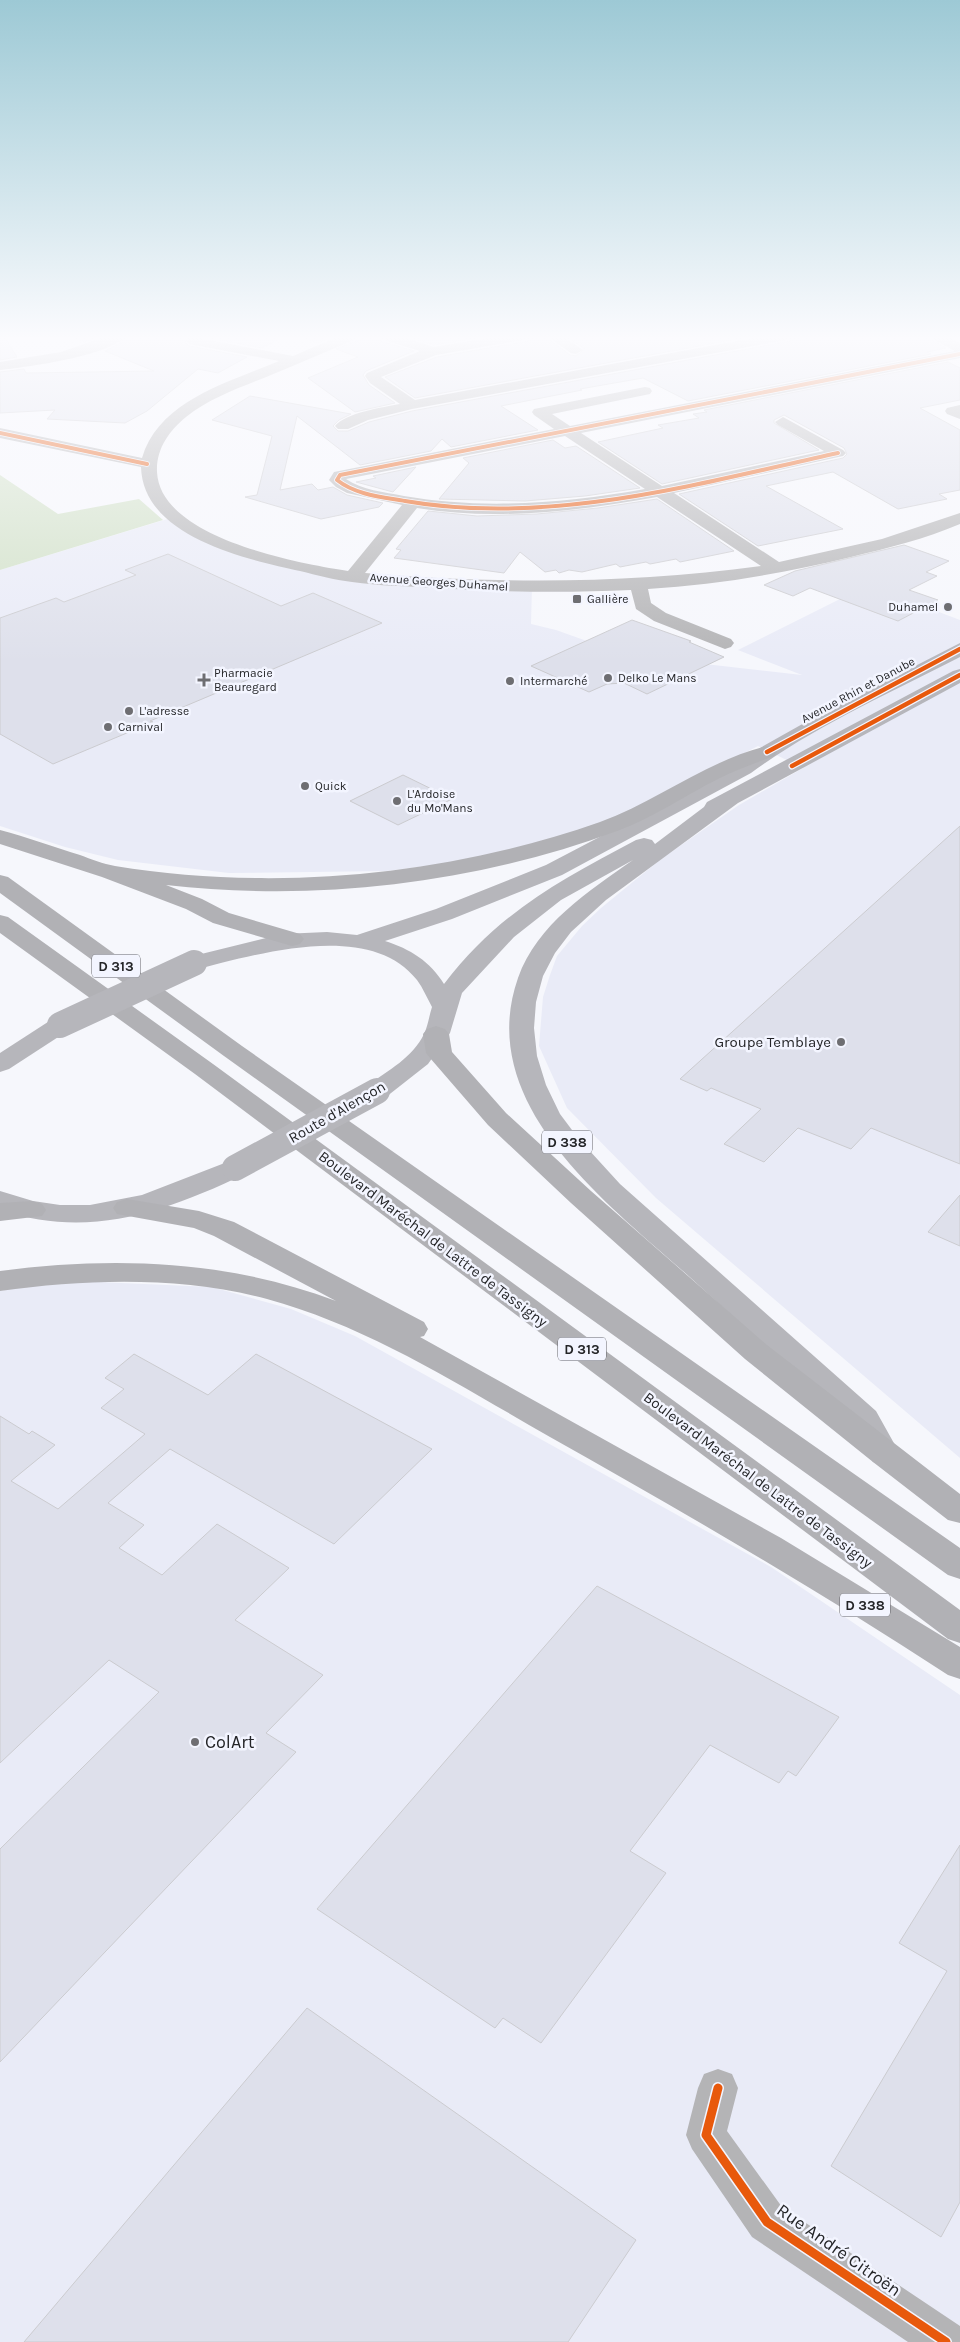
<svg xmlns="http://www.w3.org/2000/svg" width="960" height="2342" font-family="Karla,sans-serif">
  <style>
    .built { fill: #e9ebf7 }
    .green { fill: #d0e0c6 }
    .building { fill: #dee0eb; stroke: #cbcbcf }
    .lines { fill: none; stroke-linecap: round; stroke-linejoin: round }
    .street { fill: #b4b4b6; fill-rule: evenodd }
    .primary { fill: #b6b6bb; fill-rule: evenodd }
    .highway { fill: #b1b1b5; fill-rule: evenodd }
    .primary-bridge { stroke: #b6b6bb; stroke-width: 26 }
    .cycleway-far2-casing { stroke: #f3f5ff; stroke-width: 5.5 }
    .cycleway-far1-casing { stroke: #f3f5ff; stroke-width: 7 }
    .cycleway-casing { stroke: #f3f5ff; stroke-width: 12 }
    .cycleway-far2 { stroke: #e8590c; stroke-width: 4 }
    .cycleway-far1 { stroke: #e8590c; stroke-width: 4.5 }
    .cycleway { stroke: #e8590c; stroke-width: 9 }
    .poi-dot { fill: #6e6e72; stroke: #f3f5ff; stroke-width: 2 }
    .labels { text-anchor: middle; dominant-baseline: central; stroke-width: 5; stroke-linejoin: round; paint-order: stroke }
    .far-street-label { font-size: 12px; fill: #242528; stroke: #f3f5ff }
    .far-poi-label { font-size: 12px; fill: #242528; stroke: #f3f5ff; text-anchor: start }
    .shield { fill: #f3f5ff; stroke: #626368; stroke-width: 1 }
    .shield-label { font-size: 14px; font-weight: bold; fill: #242528 }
    .poi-label { font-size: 15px; fill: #242528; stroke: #f3f5ff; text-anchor: end }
    .street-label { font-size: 15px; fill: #242528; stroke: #f3f5ff }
    .near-poi-label { font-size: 18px; fill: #242528; stroke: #f3f5ff; text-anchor: start }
    .near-street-label { font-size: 18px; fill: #242528; stroke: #f3f5ff }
  </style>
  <rect width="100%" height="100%" fill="#f6f7fc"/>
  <g class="built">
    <polygon points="174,517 218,542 352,577 532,587 531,624 556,630 626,655 802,675 738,650 868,585 960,620 960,1458 656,1198 567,1108 539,1046 543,997 550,975 557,956 582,926 601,908 661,859 739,805 803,768 758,746 657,799 591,830 483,859 387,871 229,873 118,860 65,847 0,826 0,570"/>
    <polygon points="53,1280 212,1287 291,1309 355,1336 771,1567 960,1695 960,2342 0,2342 0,1291"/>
  </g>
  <polygon class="green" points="0,475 58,514 139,499 163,520 0,570"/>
  <g class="building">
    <polygon points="0,335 3,335 17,357 0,360"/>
    <polygon points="69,335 104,335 84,342"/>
    <polygon points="129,335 287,335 262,348 194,335 189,336 185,342 189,346 247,357 218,373 198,369 147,411 125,423 47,419 55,410 0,413 0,372 24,369 26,373 154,371 105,351 119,344"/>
    <polygon points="305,335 337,335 318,343 305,338"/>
    <polygon points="363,335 374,335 377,340 414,351 366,371 363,375 369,385 395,403 355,412 308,378 358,357 336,349 360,340"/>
    <polygon points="403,335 494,335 434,345"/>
    <polygon points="538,335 543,335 570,355 576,356 585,349 564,335 759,335 415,398 385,377 437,357 529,341"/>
    <polygon points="800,335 923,335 946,348 927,352 931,354 688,401 643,378 580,389 582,390 501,406 538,430 451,447 442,439 431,451 360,465 297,416 280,490 312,484 318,490 333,487 347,495 383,503 379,507 321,519 245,497 257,495 272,436 212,420 250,396 351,414 339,420 333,426 338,431 348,431 369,422 412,411 791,341"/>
    <polygon points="948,362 960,368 960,400 920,408 960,430 960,490 939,494 947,499 898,509 833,472 766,486 843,529 758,546 679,494 843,458 847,454 844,448 784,415 774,420 774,423 819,450 662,484 598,442 663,428 658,425 699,418 693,414 707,412 704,410"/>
    <polygon points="553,440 565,448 576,446 640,488 585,496 525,501 439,499 469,463 463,458"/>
    <polygon points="416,467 393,492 356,482 376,478 373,476"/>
    <polygon points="657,499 734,551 680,562 676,559 650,564 646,562 620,567 616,564 582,572 569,570 559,573 556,570 545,572 520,552 504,573 394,558 401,550 396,549 428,511 477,516 537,514 598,508"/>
    <polygon points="904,545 949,561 926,572 937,576 909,590 938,600 898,621 810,588 793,596 764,585 795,571"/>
    <polygon points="168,554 281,606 313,593 382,623 150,721 153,722 53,764 0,734 0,618 56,598 64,602 136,575 125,570"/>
    <polygon points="632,620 691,641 689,642 724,657 647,694 624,683 607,684 589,692 531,666"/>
    <polygon points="403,775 452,799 398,825 350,801"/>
    <polygon points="960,826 960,1164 871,1128 851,1149 798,1128 764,1162 724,1144 761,1109 711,1088 707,1091 680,1079"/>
    <polygon points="960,1195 960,1246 928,1232"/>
    <polygon points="134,1354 208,1395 256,1354 432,1449 334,1544 170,1449 108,1503 144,1525 119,1548 162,1575 217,1524 289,1568 235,1620 323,1675 266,1733 296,1752 0,2062 0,1849 159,1692 109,1660 0,1763 0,1416 29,1434 32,1431 55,1445 11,1481 58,1509 145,1434 101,1408 124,1389 105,1378"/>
    <polygon points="597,1586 839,1717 796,1776 788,1771 779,1783 710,1745 630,1851 666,1873 541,2043 503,2018 495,2028 317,1909"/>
    <polygon points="960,1845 960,2202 941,2237 831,2166 947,1971 899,1943"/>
    <polygon points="307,2008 636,2240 568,2342 24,2342"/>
  </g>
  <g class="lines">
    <g class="street">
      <path d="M109 335H127C111 356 27 367 0 370V362L61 352Z"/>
      <path d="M342 335H361L359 338C329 350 301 363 271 375 242 387 211 397 186 417 169 431 156 449 157 472 160 538 297 563 348 571L402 505 347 493 336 487 329 480 334 472 554 429 534 415 532 412 534 409 645 387 650 388 652 391 650 394 552 414 570 426 955 351 925 335H943L960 343V358L581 433 662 486 824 451 778 425 775 422 783 417 843 450 846 453 843 456 674 493 779 562 882 539 960 513V524C925 539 888 548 851 557 785 573 717 585 648 589L651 603 666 613 731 639 734 643 731 647 725 649 654 621 636 609 631 590C565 593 500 592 435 588 407 586 379 586 352 582 334 580 317 575 300 571 246 559 143 537 141 467L0 438V428L142 458C159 400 230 382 279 361L189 344 187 341 189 338 194 337 293 356ZM565 436 645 489C565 503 485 510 404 496 384 492 362 490 346 479ZM657 497 761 566C629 584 497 584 365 573L417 508C496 521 578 511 657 497Z"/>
      <path d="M376 335H397L434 347 505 335H536L529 339 436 355 381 377 415 400 769 335H798L791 339 412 409 368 420 348 429H338L335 426C345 413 384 407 400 404L370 383 365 376 367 373 420 351 378 338Z"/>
      <polygon points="545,335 561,335 583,350 576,354 571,353"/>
      <polygon points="960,405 960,419 947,414 945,411 947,408"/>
      <polygon points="718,2069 732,2074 738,2088 727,2131 782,2207 960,2326 960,2342 908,2342 752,2237 692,2149 686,2135 698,2088 704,2074"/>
    </g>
    <g class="primary">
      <path d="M960 643V657C890 693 815 726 751 773L562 875 452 919 385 941C410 949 430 961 444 984 498 913 559 881 636 840L644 838 652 840 655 844 704 807 707 802 953 671 960 669V683L738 803 606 900 571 932 555 953 543 976 536 1002 534 1028 537 1056 546 1085 560 1114 578 1138 620 1184 876 1411 900 1454 895 1462 884 1466 873 1462 853 1426C800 1378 746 1329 693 1280 611 1206 473 1106 518 978 537 924 589 891 633 860L561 900 514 937 462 993 450 1033 428 1064 386 1097 377 1099 368 1097 364 1091 368 1085C388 1071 413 1057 424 1034 428 1026 429 1016 432 1007 427 998 423 988 417 980 369 919 255 955 194 970L185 968 182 963 185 958 282 934 327 932 357 935 436 909 546 865 737 765 760 748 806 722Z"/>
      <polygon points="60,1017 69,1020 73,1025 69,1030 9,1069 0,1072 0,1053 51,1020"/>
      <path d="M235 1159 245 1162 249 1168 245 1174C163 1213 89 1239 0 1210V1191L33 1201 60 1205H90L142 1195Z"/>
    </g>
    <g class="highway">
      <path d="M767 746 774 748 777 752 774 756C755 763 736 770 718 779 684 796 653 818 617 831 474 884 317 902 166 885L202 899 229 913 300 934 304 939 300 944 292 946 213 923 186 909 102 877 0 844V830C27 837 54 847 80 855 91 859 103 864 115 866 276 892 446 876 600 822 658 801 706 761 767 746Z"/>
      <polygon points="0,875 8,877 242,1046 960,1548 960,1579 948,1575 224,1056 0,893"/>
      <polygon points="0,915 8,917 213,1064 960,1610 960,1643 948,1639 195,1074 0,933"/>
      <polygon points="436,1026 445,1029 449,1034 452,1052 506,1113 591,1191 767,1345 960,1494 960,1523 948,1520 873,1462 745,1359 571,1203 488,1125 430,1058 426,1053 423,1034 427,1029"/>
      <path d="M127 1199 199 1211 234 1222 424 1322 428 1329 424 1336 420 1337 781 1538 960 1647V1679L948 1675C818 1590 685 1513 550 1437 459 1385 369 1327 267 1299 180 1276 88 1279 0 1291V1271C114 1256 228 1260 336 1301L214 1236 194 1228 117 1214 113 1208 117 1202Z"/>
      <polygon points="32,1201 42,1204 46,1210 42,1216 0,1221 0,1203"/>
    </g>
    <g class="primary-bridge">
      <polyline points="60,1025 194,963"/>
      <polyline points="235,1168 377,1091"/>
    </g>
    <defs>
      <g id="cycleway-far2">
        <polyline points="0,433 147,464"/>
        <path d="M838 453C696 484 551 526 405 501 382 497 356 495 337 480L340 475 960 354"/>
      </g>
      <g id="cycleway-far1">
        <polyline points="767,752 960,649"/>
        <polyline points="792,766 960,675"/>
      </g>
      <polyline id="cycleway" points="718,2088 706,2135 767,2222 946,2342"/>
    </defs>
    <use href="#cycleway-far2" class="cycleway-far2-casing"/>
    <use href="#cycleway-far1" class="cycleway-far1-casing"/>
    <use href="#cycleway" class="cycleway-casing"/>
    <use href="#cycleway-far2" class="cycleway-far2"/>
    <use href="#cycleway-far1" class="cycleway-far1"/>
    <use href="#cycleway" class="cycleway"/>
  </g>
  <linearGradient id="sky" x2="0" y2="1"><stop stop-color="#9dc9d5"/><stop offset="0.51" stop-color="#fbfbfe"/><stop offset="1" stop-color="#fbfbfe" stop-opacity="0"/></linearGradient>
  <rect width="960" height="663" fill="url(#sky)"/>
  <g class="poi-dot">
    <rect x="572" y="594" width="10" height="10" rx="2.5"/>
    <circle cx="948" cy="607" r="5"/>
    <circle cx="608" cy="678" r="5"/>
    <path d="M201.5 672.5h5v5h5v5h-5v5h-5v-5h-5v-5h5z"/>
    <circle cx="510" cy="681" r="5"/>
    <circle cx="129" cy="711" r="5"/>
    <circle cx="108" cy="727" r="5"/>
    <circle cx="305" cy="786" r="5"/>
    <circle cx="397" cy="801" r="5"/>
    <circle cx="841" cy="1042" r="5"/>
    <circle cx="195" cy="1742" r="5"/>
  </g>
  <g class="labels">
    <g class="far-street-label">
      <text transform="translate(439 582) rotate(4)">Avenue Georges Duhamel</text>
      <text transform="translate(858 690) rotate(-28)">Avenue Rhin et Danube</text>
    </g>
    <g class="far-poi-label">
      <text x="587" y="599">Gallière</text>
      <text x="938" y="607" text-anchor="end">Duhamel</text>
      <text x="214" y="673">Pharmacie<tspan x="214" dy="14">Beauregard</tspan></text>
      <text x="618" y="678">Delko Le Mans</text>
      <text x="520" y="681">Intermarché</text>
      <text x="139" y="711">L'adresse</text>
      <text x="118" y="727">Carnival</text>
      <text x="315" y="786">Quick</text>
      <text x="407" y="794">L'Ardoise<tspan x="407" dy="14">du Mo'Mans</tspan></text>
    </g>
    <g class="shield">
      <rect x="92" y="954.5" width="48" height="23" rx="4"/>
      <rect x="542" y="1130.5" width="50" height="23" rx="4"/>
      <rect x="558" y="1337.5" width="48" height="23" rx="4"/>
      <rect x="840" y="1593.5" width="50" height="23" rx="4"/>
    </g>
    <g class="shield-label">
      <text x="116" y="966">D 313</text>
      <text x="567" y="1142">D 338</text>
      <text x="582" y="1349">D 313</text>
      <text x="865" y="1605">D 338</text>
    </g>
    <g class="poi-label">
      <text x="831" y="1042">Groupe Temblaye</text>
    </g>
    <g class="street-label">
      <text transform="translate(337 1112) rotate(-30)">Route d'Alençon</text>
      <text transform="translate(433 1239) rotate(37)">Boulevard Maréchal de Lattre de Tassigny</text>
      <text transform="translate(758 1480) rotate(37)">Boulevard Maréchal de Lattre de Tassigny</text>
    </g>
    <g class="near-poi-label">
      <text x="205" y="1742">ColArt</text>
    </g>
    <g class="near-street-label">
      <text transform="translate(839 2250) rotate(35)">Rue André Citroën</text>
    </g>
  </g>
</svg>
